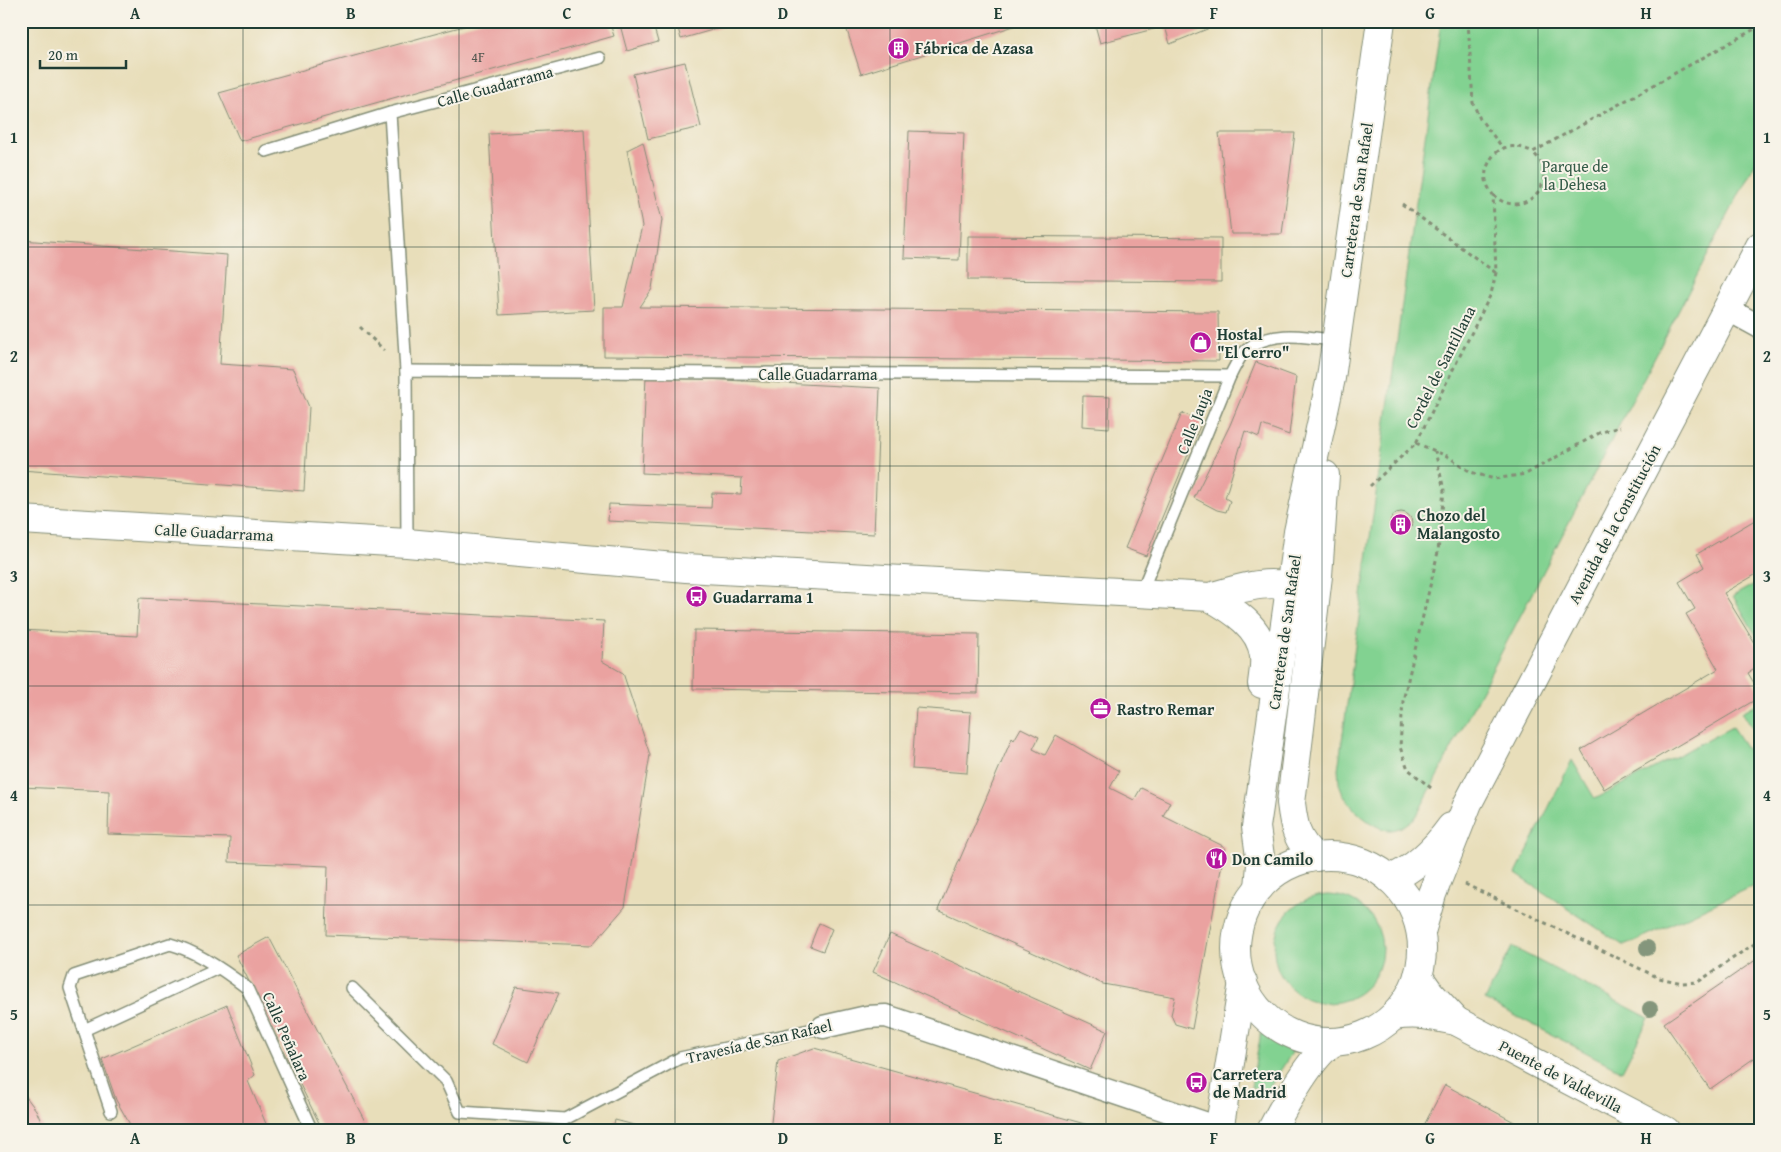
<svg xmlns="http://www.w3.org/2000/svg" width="1781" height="1152" font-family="'Gentium Book Plus',serif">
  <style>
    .green { fill: #82d291; stroke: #508862 }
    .building { fill: #eaa2a0 }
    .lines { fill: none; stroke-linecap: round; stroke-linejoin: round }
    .service-casing { stroke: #848e77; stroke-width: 14 }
    .minor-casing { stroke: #848e77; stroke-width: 25 }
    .tertiary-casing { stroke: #848e77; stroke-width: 30 }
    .secondary-casing { stroke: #848e77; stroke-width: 30 }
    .primary-casing { stroke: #848e77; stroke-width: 30 }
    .path { stroke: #848e77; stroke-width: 3; stroke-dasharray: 4 4; stroke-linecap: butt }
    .service { stroke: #fff; stroke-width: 11 }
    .minor { stroke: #fff; stroke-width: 22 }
    .tertiary { stroke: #fff; stroke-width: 28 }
    .secondary { stroke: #fff; stroke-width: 28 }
    .primary { stroke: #fff; stroke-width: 28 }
    .rail-casing { stroke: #1f3d34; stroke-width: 5.5 }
    .rail { stroke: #f7f3e8; stroke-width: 4; stroke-dasharray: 11; stroke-linecap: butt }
    .tree { fill: #84967b }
    .grid { fill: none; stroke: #1f3d34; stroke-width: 1; stroke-opacity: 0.55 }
    .labels { text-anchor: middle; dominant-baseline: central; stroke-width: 4; stroke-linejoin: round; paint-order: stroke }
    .number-label { font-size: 14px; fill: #52564f }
    .poi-label { font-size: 16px; font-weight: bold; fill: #1f3d34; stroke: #f7f3e8; text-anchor: start }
    .street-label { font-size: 16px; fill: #1f3d34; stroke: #f7f3e8 }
    .park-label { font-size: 16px; fill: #335b47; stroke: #f7f3e8 }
    .neatline { fill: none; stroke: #1f3d34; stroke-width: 2 }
    .grid-label { font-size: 16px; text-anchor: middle; font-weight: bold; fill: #1f3d34 }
  </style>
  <rect width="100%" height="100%" fill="#f7f3e8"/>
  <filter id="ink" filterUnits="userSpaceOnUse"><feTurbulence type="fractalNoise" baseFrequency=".02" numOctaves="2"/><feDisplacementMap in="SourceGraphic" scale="10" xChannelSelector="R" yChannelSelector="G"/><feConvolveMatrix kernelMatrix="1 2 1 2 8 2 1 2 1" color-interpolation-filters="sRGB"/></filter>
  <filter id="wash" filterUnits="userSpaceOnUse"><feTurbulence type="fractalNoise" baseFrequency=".0096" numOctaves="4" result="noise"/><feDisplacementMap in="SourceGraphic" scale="20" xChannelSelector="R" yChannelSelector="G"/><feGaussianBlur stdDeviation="1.12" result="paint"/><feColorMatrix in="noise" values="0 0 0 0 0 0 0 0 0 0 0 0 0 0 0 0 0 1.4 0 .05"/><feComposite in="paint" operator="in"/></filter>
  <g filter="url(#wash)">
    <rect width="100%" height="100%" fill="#e8deba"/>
    <g class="green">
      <path d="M1441 21H1760V154L1416 817C1408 823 1401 829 1391 830 1374 831 1346 805 1341 789 1338 784 1339 776 1338 770Z"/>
      <polygon points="1760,581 1760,642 1733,596"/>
      <polygon points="1760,702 1760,740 1742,712"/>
      <polygon points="1732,727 1760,769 1760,883 1624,946 1516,874 1572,760 1595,799"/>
      <circle cx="1328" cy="949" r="54"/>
      <polygon points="1512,947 1649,1018 1622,1071 1485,1000"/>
      <polygon points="1261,1033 1293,1051 1266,1093 1251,1087"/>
    </g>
    <g id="blocks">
      <g class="building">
        <polygon points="482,21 609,21 614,36 240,141 219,93"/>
        <polygon points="619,21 652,21 658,42 627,51"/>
        <polygon points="676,21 740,21 740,22 681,39"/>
        <polygon points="844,21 1027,21 1027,22 861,74"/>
        <polygon points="1094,21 1227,21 1170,44 1165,26 1100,43"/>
        <polygon points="685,62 701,127 648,139 633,74"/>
        <polygon points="584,129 594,310 499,315 489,134"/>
        <polygon points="909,131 964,133 959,260 904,258"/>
        <polygon points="1219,133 1295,133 1282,234 1231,234"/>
        <polygon points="643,142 662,220 652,289 640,307 1218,312 1219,361 604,356 604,307 623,307 642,226 627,150"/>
        <polygon points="968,236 1221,238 1221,282 968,280"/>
        <polygon points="21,240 227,255 220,364 293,369 309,407 304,491 21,470"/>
        <polygon points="1256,362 1296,377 1289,435 1262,425 1259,437 1245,431 1225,498 1230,501 1226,512 1217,510 1194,498 1230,425"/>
        <polygon points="646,376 880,388 874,534 608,521 609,504 711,508 712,493 741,494 742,478 642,473"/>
        <polygon points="1083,396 1110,397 1109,428 1082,426"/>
        <polygon points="1182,413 1202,421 1146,556 1125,548"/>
        <circle cx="1401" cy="523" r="11"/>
        <polygon points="1760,517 1760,572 1724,593 1760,652 1760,666 1748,673 1760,693 1760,697 1604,789 1581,750 1718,669 1686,614 1695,609 1679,582 1704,567 1697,554"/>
        <polygon points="139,598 604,621 602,661 623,673 650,755 625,907 592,945 326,935 328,866 229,862 230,838 108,834 109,791 21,787 21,630 137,636"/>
        <polygon points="694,630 979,634 978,693 693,689"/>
        <polygon points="916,708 971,712 967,773 912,769"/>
        <polygon points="1021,728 1039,737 1033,749 1045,755 1056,735 1119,771 1110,788 1134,800 1141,788 1170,802 1163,816 1225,847 1192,1029 1175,1024 1171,1015 1175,997 1103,984 938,910 1012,738 1014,740"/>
        <polygon points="819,923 832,929 823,951 810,946"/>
        <polygon points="890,934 1107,1031 1090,1070 873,972"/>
        <polygon points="269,937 370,1131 323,1131 236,955"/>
        <polygon points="1760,957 1760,1054 1710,1089 1664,1023"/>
        <polygon points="516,987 559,993 528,1062 492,1044"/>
        <polygon points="227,1005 255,1075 248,1081 269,1131 126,1131 132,1128 116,1100 102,1059"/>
        <polygon points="814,1048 1099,1128 1098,1131 770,1131 778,1061"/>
        <polygon points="1445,1085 1531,1131 1421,1131"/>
        <polygon points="21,1090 36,1110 45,1131 21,1131"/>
        <polygon points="615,1120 653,1130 653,1131 612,1131"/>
      </g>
    </g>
  </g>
  <g filter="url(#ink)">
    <use href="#blocks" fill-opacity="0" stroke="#848e77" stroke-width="1"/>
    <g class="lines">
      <defs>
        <g id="service">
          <polyline points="266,151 390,113"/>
          <polyline points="406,371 390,113 600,58"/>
          <polyline points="407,543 406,371 1230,376"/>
          <path d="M1141 593 1230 376C1233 370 1237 362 1241 356 1263 328 1306 336 1336 341"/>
          <polyline points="352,988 446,1081 460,1112 565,1119 680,1058 823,1027"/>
          <polyline points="84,1030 218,968"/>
          <path d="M111 1111 70 988 74 976 170 944C196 951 225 971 247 988L312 1131"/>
        </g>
        <g id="minor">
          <polyline points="1727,309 1760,327"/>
          <polyline points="823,1027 867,1017 886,1016 1219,1128"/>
        </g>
        <g id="tertiary">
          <polyline points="1418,976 1430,993 1456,1021"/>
          <path d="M1394 1016C1417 1012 1433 1016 1456 1021L1666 1131"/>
        </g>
        <g id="secondary">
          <polyline points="21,520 407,543 686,568 1210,597"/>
          <path d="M1390 879C1415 869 1435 849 1451 827"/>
          <polyline points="1421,932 1432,894 1468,803 1760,246"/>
        </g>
        <g id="primary">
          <path d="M1210 597C1232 591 1288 570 1300 599"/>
          <path d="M1210 597C1233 610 1261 627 1264 656 1265 665 1263 675 1262 684"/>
          <circle cx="1329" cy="949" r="93"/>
          <path d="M1315 857C1296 840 1294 827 1291 803L1318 576 1325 475"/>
          <polyline points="1259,888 1261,864 1256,827 1259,807 1298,532 1331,378 1381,21"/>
          <polyline points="1219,1131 1243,982"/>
          <path d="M1271 1131C1284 1106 1310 1057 1333 1042"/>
        </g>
      </defs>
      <use href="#service" class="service-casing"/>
      <use href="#minor" class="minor-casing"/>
      <use href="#tertiary" class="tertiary-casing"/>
      <use href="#secondary" class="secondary-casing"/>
      <use href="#primary" class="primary-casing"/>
      <g class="path">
        <polyline points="1468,21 1473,103 1480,119 1503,148"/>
        <path d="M1493 195C1499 200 1506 204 1514 204 1534 204 1549 184 1542 165 1541 160 1536 156 1533 152"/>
        <polyline points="1402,204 1496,273"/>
        <polyline points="360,327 384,350"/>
        <polyline points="1416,443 1447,456 1471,472 1494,479 1526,474 1601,432 1620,427"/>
        <path d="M1370 486 1416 443 1491 294 1496 273 1493 195C1491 191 1488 188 1487 184 1485 178 1485 171 1488 165 1496 144 1515 143 1533 152L1760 26"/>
        <polyline points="1431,788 1408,769 1400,747 1403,701 1438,552 1444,490 1435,451"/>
        <polyline points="1465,884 1659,978 1682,983 1698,982 1760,940"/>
      </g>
      <use href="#service" class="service"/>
      <use href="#minor" class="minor"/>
      <use href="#tertiary" class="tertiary"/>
      <use href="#secondary" class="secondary"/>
      <use href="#primary" class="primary"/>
      <defs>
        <polyline id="rail" points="21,24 46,21"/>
      </defs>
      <use href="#rail" class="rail-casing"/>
      <use href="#rail" class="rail"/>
    </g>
    <g class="tree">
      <circle cx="1647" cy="948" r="8"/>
      <circle cx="1650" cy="1009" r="8"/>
    </g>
  </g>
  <path class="grid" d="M243 21V1131M459 21V1131M675 21V1131M890 21V1131M1106 21V1131M1322 21V1131M1538 21V1131M21 247H1760M21 466H1760M21 686H1760M21 905H1760"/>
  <defs>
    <symbol id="building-disc" viewBox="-11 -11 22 22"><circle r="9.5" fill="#b5179e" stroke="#f7f3e8"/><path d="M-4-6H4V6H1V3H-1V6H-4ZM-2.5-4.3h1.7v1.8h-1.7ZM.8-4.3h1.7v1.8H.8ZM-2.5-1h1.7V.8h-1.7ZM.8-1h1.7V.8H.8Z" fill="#fff"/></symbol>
    <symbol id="shop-disc" viewBox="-11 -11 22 22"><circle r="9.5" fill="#b5179e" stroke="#f7f3e8"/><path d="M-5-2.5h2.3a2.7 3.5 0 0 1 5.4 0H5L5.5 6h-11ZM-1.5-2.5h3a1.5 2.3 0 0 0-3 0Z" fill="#fff"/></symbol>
    <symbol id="bus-disc" viewBox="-11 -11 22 22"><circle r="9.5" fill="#b5179e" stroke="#f7f3e8"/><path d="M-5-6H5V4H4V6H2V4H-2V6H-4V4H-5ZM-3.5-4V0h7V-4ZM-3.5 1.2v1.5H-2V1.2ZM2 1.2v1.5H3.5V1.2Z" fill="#fff"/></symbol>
    <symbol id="office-disc" viewBox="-11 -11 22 22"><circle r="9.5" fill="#b5179e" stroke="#f7f3e8"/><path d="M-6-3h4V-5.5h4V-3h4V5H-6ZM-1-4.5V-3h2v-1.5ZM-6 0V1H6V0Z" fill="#fff"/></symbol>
    <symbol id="restaurant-disc" viewBox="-11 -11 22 22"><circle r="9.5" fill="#b5179e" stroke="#f7f3e8"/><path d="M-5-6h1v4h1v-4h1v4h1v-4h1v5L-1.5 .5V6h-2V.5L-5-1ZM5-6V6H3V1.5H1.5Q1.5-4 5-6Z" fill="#fff"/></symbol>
  </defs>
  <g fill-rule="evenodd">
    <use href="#building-disc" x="886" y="36" width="25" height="25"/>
    <use href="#shop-disc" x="1188" y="330" width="25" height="25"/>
    <use href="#building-disc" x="1388" y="512" width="25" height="25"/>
    <use href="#bus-disc" x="684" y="584" width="25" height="25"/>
    <use href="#office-disc" x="1088" y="696" width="25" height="25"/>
    <use href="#restaurant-disc" x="1204" y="846" width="25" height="25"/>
    <use href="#bus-disc" x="1184" y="1070" width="25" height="25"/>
  </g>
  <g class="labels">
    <g class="number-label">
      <text x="478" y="57">4F</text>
    </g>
    <g class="poi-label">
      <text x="915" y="48">Fábrica de Azasa</text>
      <text x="1217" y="334">Hostal<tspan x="1217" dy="18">"El Cerro"</tspan></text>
      <text x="1417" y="515">Chozo del<tspan x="1417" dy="18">Malangosto</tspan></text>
      <text x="713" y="597">Guadarrama 1</text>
      <text x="1117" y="709">Rastro Remar</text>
      <text x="1232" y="859">Don Camilo</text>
      <text x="1213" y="1074">Carretera<tspan x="1213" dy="18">de Madrid</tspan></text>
    </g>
    <g class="street-label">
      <text transform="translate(495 86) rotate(-15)">Calle Guadarrama</text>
      <text transform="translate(1356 200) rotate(-82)">Carretera de San Rafael</text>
      <text transform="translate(1440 367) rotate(-63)">Cordel de Santillana</text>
      <text x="818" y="374">Calle Guadarrama</text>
      <text transform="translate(1194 421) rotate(-68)">Calle Jauja</text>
      <text transform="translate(1614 524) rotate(-62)">Avenida de la Constitución</text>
      <text transform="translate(214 532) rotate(3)">Calle Guadarrama</text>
      <text transform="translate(1284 632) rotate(-82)">Carretera de San Rafael</text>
      <text transform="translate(287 1036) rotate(66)">Calle Peñalara</text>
      <text transform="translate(759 1041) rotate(-13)">Travesía de San Rafael</text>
      <text transform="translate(1561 1076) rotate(28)">Puente de Valdevilla</text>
    </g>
    <g class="park-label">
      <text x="1575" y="166">Parque de<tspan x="1575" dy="18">la Dehesa</tspan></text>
    </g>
  </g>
  <rect width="1781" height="1152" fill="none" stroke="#f7f3e8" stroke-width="55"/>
  <path d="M40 60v8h86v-8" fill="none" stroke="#1f3d34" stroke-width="2.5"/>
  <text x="48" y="60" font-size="15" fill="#1f3d34" stroke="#f7f3e8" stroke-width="4" paint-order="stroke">20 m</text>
  <rect x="28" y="28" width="1726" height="1096" class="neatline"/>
  <g class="grid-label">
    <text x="135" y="19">A</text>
    <text x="351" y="19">B</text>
    <text x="567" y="19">C</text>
    <text x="783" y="19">D</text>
    <text x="998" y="19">E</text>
    <text x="1214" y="19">F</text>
    <text x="1430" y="19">G</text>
    <text x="1646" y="19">H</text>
    <text x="14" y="143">1</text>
    <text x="1767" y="143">1</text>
    <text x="14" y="362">2</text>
    <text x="1767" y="362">2</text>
    <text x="14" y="582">3</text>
    <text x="1767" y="582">3</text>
    <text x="14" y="801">4</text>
    <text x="1767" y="801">4</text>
    <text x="14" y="1020">5</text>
    <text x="1767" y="1020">5</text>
    <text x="135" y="1144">A</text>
    <text x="351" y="1144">B</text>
    <text x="567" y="1144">C</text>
    <text x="783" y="1144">D</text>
    <text x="998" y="1144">E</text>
    <text x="1214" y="1144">F</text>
    <text x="1430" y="1144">G</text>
    <text x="1646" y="1144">H</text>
  </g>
</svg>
